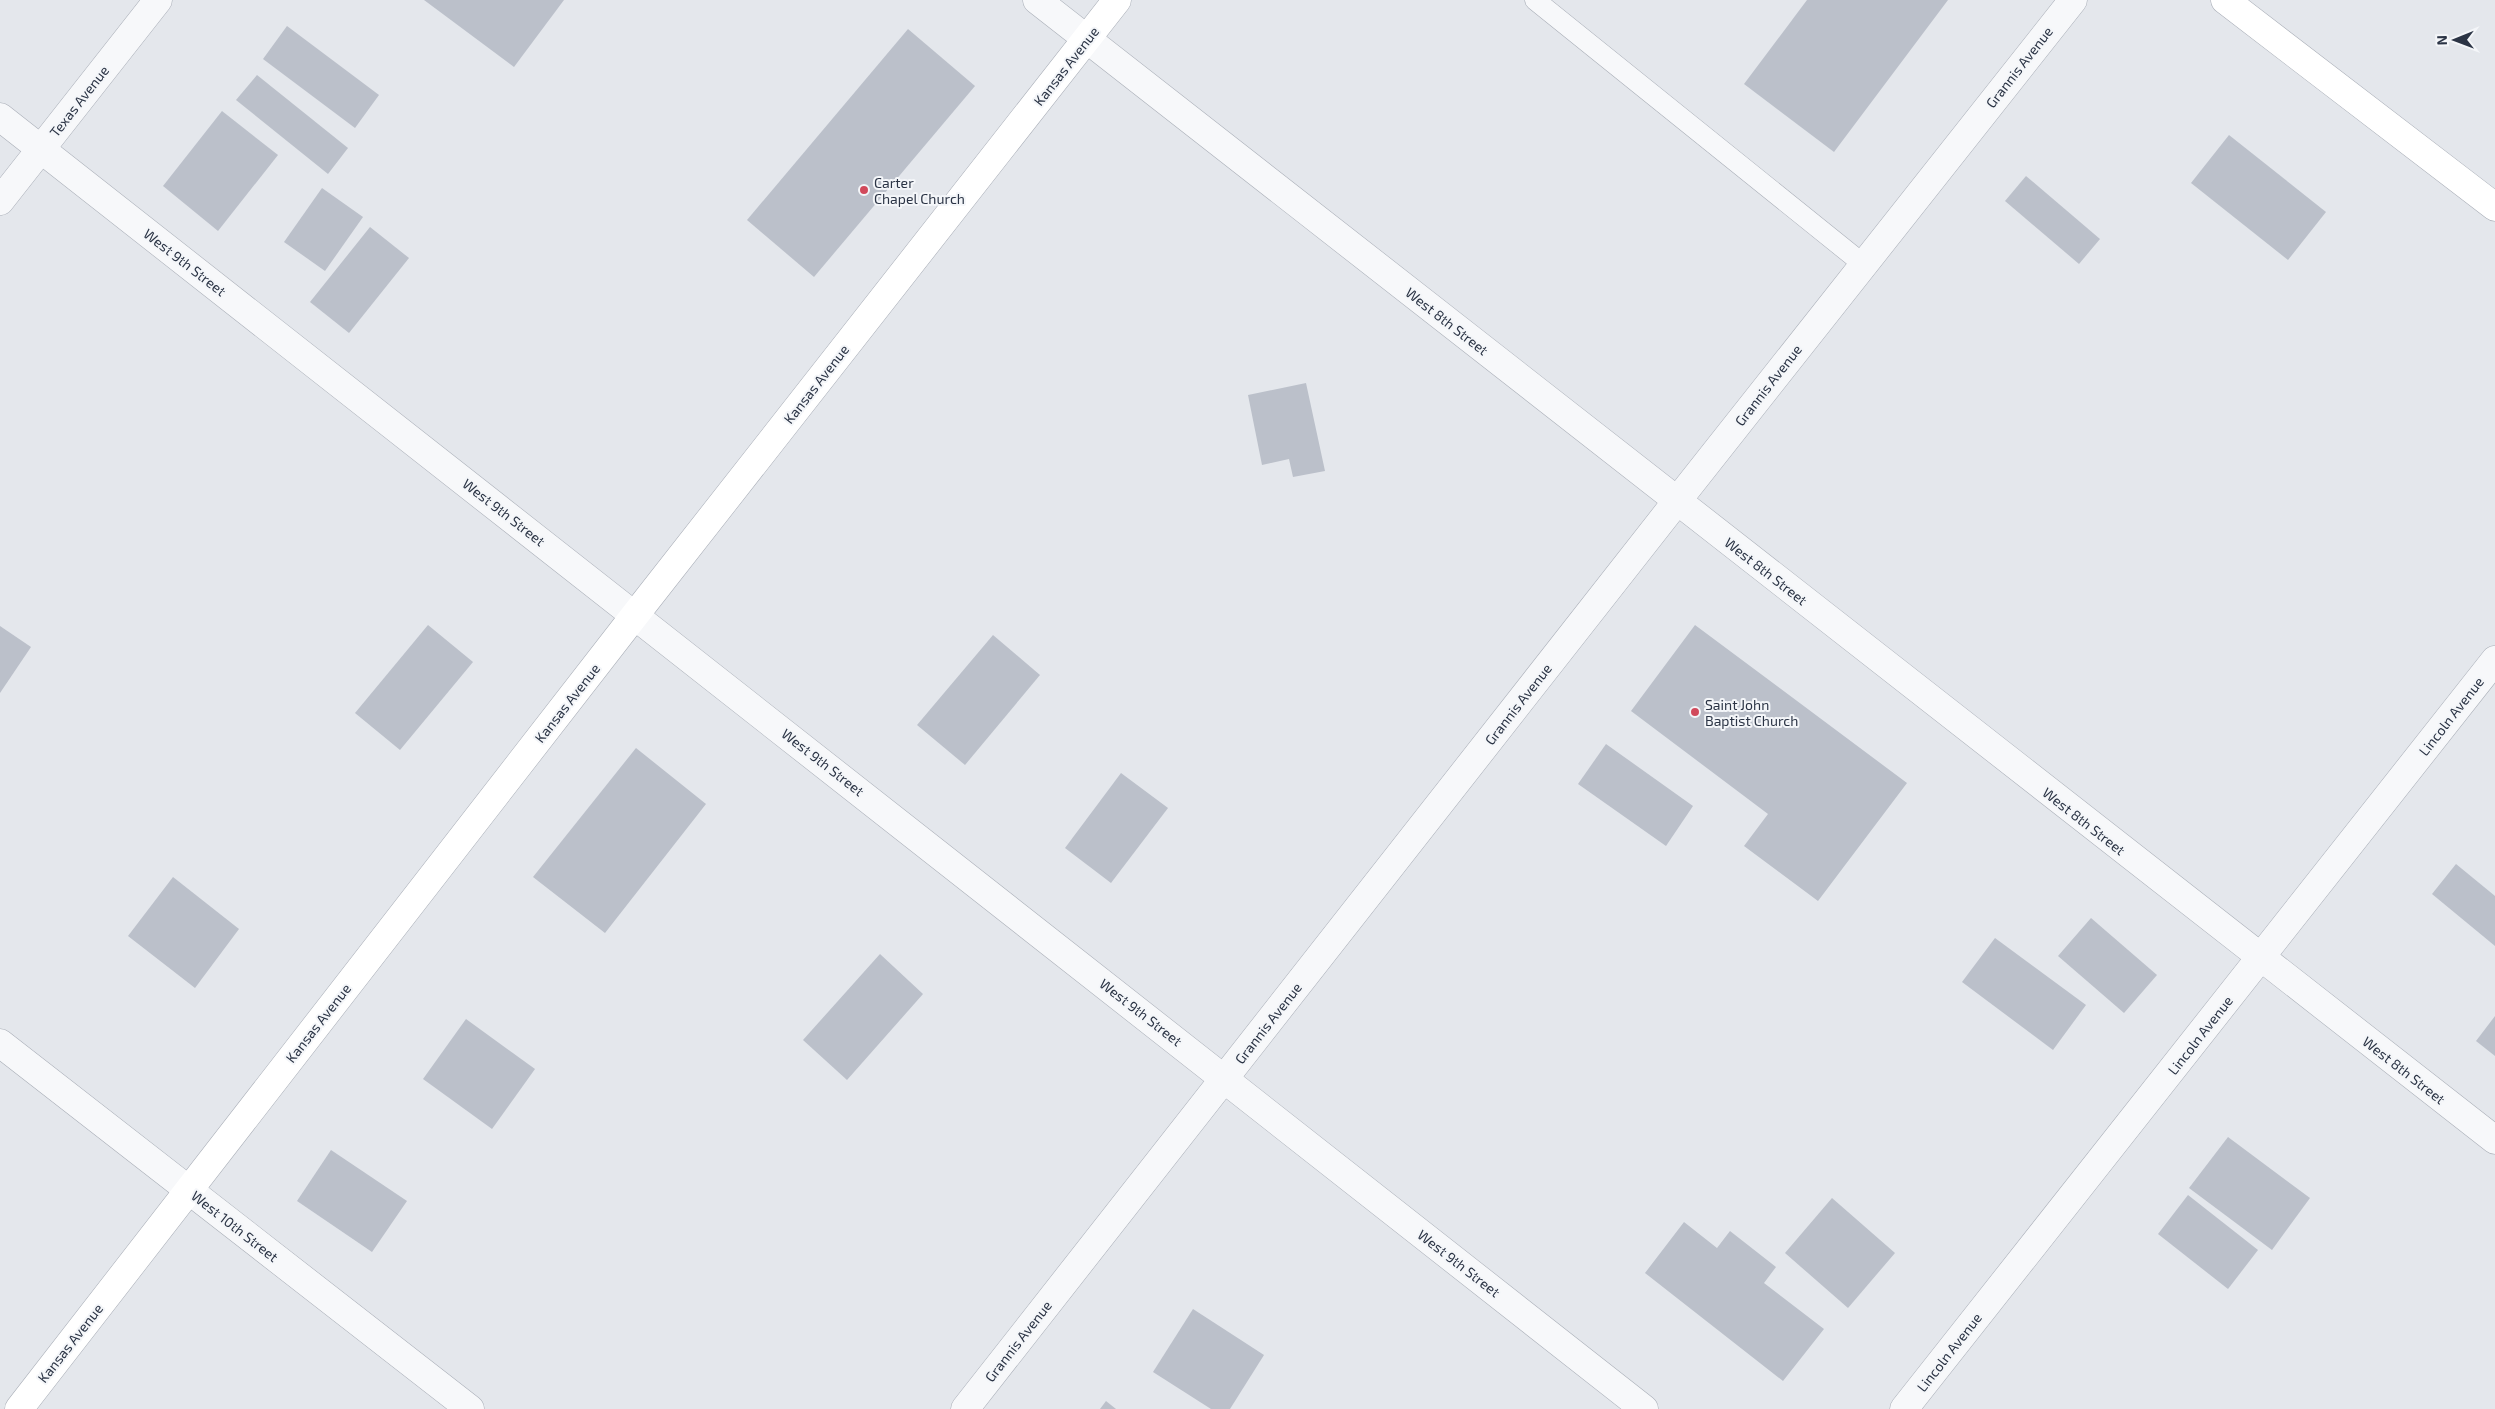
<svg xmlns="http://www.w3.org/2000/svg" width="2495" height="1409" font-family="'Exo 2',sans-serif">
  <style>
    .building { fill: #bbc0ca }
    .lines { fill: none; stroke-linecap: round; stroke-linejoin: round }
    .lane-casing { stroke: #a9aeb7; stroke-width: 21 }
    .street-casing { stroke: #a9aeb7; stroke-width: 29 }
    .secondary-casing { stroke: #a9aeb7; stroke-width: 29 }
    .lane { stroke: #f7f8fa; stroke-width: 20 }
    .street { stroke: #f7f8fa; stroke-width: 28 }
    .secondary { stroke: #fff; stroke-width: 28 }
    .poi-dot { fill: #d1495b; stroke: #f4f6f9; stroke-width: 2 }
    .labels { text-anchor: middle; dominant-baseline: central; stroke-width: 4; stroke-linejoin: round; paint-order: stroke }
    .street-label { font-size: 14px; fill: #2b3445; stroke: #f4f6f9 }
    .poi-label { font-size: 14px; fill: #2b3445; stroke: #f4f6f9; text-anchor: start }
  </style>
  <rect width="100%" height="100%" fill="#e4e7ec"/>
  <g class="building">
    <polygon points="424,0 564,0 514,67"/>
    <polygon points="1807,0 1948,0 1834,152 1744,84"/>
    <polygon points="287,26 379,95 355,128 263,59"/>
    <polygon points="908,29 975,86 814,277 747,220"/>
    <polygon points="257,75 348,148 328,174 236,100"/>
    <polygon points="222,111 278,155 218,231 163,186"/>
    <polygon points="2229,135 2326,212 2288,260 2191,183"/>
    <polygon points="2026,176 2100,239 2079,264 2005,201"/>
    <polygon points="322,188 363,217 325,271 284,242"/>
    <polygon points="370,227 409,258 349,333 310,302"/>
    <polygon points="1306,383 1325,471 1293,477 1289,459 1262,465 1248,395"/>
    <polygon points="428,625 473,662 400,750 355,713"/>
    <polygon points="1695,625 1907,783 1818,901 1744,846 1768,814 1631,711"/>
    <polygon points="0,626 31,647 0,693"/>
    <polygon points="993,635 1040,675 965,765 917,725"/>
    <polygon points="1606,744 1693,806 1666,846 1578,784"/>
    <polygon points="636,748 706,804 605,933 533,877"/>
    <polygon points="1121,773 1168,808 1111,883 1065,848"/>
    <polygon points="2456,864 2495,896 2495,946 2432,894"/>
    <polygon points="173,877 239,929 195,988 128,936"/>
    <polygon points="2091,918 2157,975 2124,1013 2058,956"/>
    <polygon points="1995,938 2086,1005 2053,1050 1962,982"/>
    <polygon points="880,954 923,994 847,1080 803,1040"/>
    <polygon points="2495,1016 2495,1056 2476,1041"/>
    <polygon points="466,1019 535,1069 492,1129 423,1079"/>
    <polygon points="2228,1137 2310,1198 2272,1250 2189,1188"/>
    <polygon points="331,1150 407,1201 372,1252 297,1201"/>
    <polygon points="2188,1195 2258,1250 2228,1289 2158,1234"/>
    <polygon points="1832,1198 1895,1253 1848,1308 1785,1253"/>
    <polygon points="1684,1222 1717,1248 1730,1231 1776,1267 1764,1283 1824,1329 1783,1381 1645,1273"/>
    <polygon points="1193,1309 1264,1355 1230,1409 1211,1409 1153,1372"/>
    <polygon points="1106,1401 1116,1409 1100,1409"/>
  </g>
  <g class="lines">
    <defs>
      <polyline id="lane" points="1535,0 1863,264"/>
      <g id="street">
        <polyline points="1037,0 2495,1140"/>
        <polyline points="0,117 1644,1409"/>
        <polyline points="0,201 158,0"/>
        <polyline points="0,1043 470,1409"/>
        <polyline points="965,1409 1677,501 2073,0"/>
        <polyline points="1904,1409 2495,660"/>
      </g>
      <g id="secondary">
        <polyline points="2225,0 2495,207"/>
        <polyline points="19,1409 635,615 1117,0"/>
      </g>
    </defs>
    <use href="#lane" class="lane-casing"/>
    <use href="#street" class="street-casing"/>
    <use href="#secondary" class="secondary-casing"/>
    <use href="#lane" class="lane"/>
    <use href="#street" class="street"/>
    <use href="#secondary" class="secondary"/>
  </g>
  <g class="poi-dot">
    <circle cx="864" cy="190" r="5"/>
    <circle cx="1695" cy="712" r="5"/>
  </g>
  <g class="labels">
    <g class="street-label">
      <text transform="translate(1066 66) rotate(-52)">Kansas Avenue</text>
      <text transform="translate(2019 67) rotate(-52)">Grannis Avenue</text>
      <text transform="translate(79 101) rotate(-52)">Texas Avenue</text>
      <text transform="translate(185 262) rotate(38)">West 9th Street</text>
      <text transform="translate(1447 321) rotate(38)">West 8th Street</text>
      <text transform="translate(816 384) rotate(-52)">Kansas Avenue</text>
      <text transform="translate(1768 385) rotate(-52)">Grannis Avenue</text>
      <text transform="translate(504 512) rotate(38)">West 9th Street</text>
      <text transform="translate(1766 571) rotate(38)">West 8th Street</text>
      <text transform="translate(567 703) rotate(-52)">Kansas Avenue</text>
      <text transform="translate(1518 704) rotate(-52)">Grannis Avenue</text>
      <text transform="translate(2451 716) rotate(-52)">Lincoln Avenue</text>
      <text transform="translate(823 762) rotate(38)">West 9th Street</text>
      <text transform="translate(2084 821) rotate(38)">West 8th Street</text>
      <text transform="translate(1141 1012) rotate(38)">West 9th Street</text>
      <text transform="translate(318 1023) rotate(-52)">Kansas Avenue</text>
      <text transform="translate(1268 1023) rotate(-52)">Grannis Avenue</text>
      <text transform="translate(2200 1035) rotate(-52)">Lincoln Avenue</text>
      <text transform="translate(2404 1070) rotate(38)">West 8th Street</text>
      <text transform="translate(235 1226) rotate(38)">West 10th Street</text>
      <text transform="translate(1459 1263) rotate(38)">West 9th Street</text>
      <text transform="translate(1018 1341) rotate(-52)">Grannis Avenue</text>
      <text transform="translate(70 1343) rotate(-52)">Kansas Avenue</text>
      <text transform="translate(1949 1352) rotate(-52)">Lincoln Avenue</text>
    </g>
    <g class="poi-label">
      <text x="874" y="182">Carter<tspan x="874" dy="16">Chapel Church</tspan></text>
      <text x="1705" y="704">Saint John<tspan x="1705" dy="16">Baptist Church</tspan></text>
    </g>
  </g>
  <g transform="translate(2455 40) rotate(269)" stroke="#f4f6f9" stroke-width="4" paint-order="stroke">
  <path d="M0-4L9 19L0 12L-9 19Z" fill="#2b3445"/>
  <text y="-8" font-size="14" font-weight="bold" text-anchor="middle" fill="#2b3445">N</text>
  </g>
</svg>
